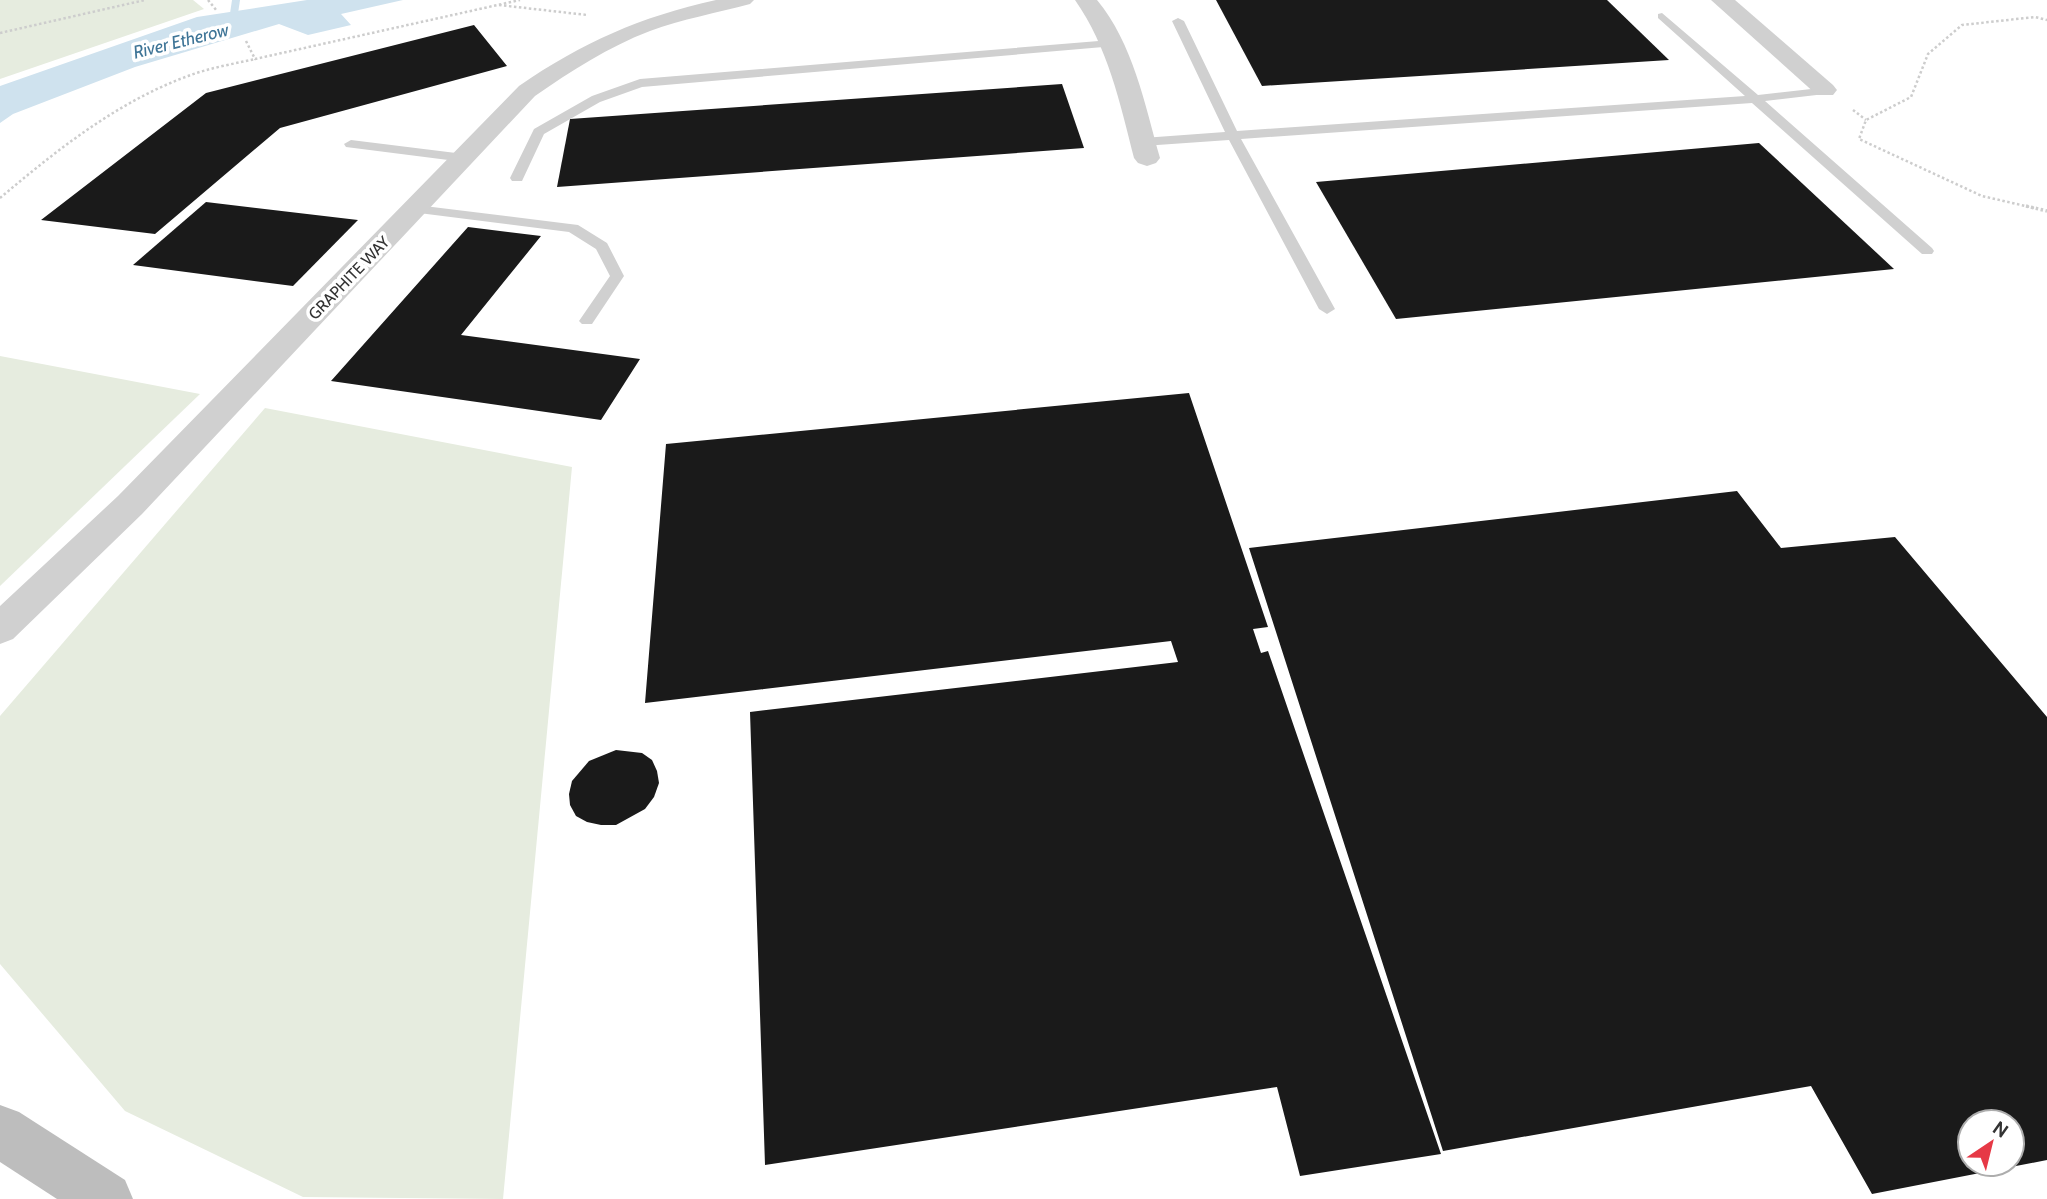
<svg xmlns="http://www.w3.org/2000/svg" width="2047" height="1199" font-family="Cabin,sans-serif">
  <style>
    .green { fill: #e6ecdf }
    .water { fill: #cfe2ee }
    .lines { fill: none; stroke-linecap: round; stroke-linejoin: round }
    .stream { fill: #cfe2ee; fill-rule: evenodd }
    .building { fill: #1a1a1a; fill-rule: evenodd }
    .path-far1 { stroke: #cdcdcd; stroke-width: 2.5; stroke-dasharray: 2.5 2.5; stroke-linecap: butt }
    .path { stroke: #cdcdcd; stroke-width: 3.5; stroke-dasharray: 2.5 2.5; stroke-linecap: butt }
    .lane { fill: #d0d0d0; fill-rule: evenodd }
    .street { fill: #d0d0d0; fill-rule: evenodd }
    .secondary { fill: #bdbdbd; fill-rule: evenodd }
    .labels { text-anchor: middle; dominant-baseline: central; stroke-width: 7; stroke-linejoin: round; paint-order: stroke }
    .far-street-label { font-size: 16px; fill: #333; stroke: #fff }
    .far-water-label { font-size: 18px; font-style: italic; fill: #3f7597; stroke: #fff }
  </style>
  <rect width="100%" height="100%" fill="#fff"/>
  <g class="green">
    <polygon points="0,0 193,0 204,9 0,79"/>
    <polygon points="0,356 200,394 0,586"/>
    <polygon points="265,408 572,467 503,1199 303,1197 125,1111 0,964 0,716"/>
  </g>
  <polygon class="water" points="307,0 403,0 341,14 351,25 308,35 279,24 135,67 13,114 0,123 0,86 197,17"/>
  <g class="lines">
    <polygon class="stream" points="232,0 240,0 236,27 232,30 228,27"/>
  </g>
  <g class="building">
    <polygon points="1216,0 1607,0 1669,60 1262,86"/>
    <polygon points="474,25 507,66 280,128 155,234 41,220 206,93"/>
    <polygon points="1062,84 1084,148 557,187 570,119"/>
    <polygon points="1759,143 1894,269 1396,319 1316,182"/>
    <polygon points="206,202 358,220 293,286 133,265"/>
    <polygon points="468,227 541,236 461,335 640,359 601,420 331,381"/>
    <polygon points="1189,393 1268,627 1253,629 1261,653 1268,651 1441,1154 1300,1176 1277,1087 765,1165 750,712 1178,662 1171,641 645,703 666,444"/>
    <path d="M1737 491 1781 548 1895 537 2047 717V1160L1872 1194 1811 1086 1443 1151 1249 548ZM1970 1122H2012V1164H1970Z"/>
    <polygon points="616,750 642,753 652,760 657,771 659,783 654,797 645,809 616,825 601,825 587,822 576,816 570,805 569,794 572,781 589,761"/>
  </g>
  <g class="lines">
    <g class="path-far1">
      <polyline points="208,0 217,11"/>
      <polyline points="499,5 587,15"/>
      <polyline points="0,33 145,0"/>
      <polyline points="246,41 255,59 520,0"/>
      <polyline points="1853,110 1866,120"/>
      <path d="M0 198C57 150 117 102 188 76 209 68 233 64 255 59"/>
      <polyline points="2034,208 1982,196 1859,139 1866,120 1911,97 1928,54 1962,25 2035,17 2047,20"/>
    </g>
    <polyline class="path" points="2026,206 2047,211"/>
    <g class="lane">
      <polygon points="1662,13 1758,95 1829,87 1829,93 1825,94 1765,101 1932,248 1934,251 1932,254 1922,254 1752,103 1241,139 1335,309 1327,314 1319,309 1229,140 1143,146 1136,142 1143,138 1225,132 1172,21 1178,18 1184,21 1237,131 1745,96 1658,18 1658,14"/>
      <polygon points="1111,40 1115,42 1115,46 642,87 600,102 544,134 522,181 512,181 510,178 534,129 592,96 640,79"/>
      <polygon points="351,140 464,154 471,158 464,162 346,147 344,144"/>
      <polygon points="416,205 578,225 607,243 624,276 592,324 582,324 579,321 610,276 596,249 569,232 411,212 409,209"/>
    </g>
    <g class="street">
      <path d="M716 0H754L750 4C717 13 682 19 650 31 608 47 571 71 535 96L142 514 13 639 0 644V606L118 496 519 86C583 42 640 17 716 0Z"/>
      <path d="M1075 0H1097C1133 43 1145 105 1160 158L1156 163 1147 166 1138 163 1134 158C1120 103 1108 47 1075 0Z"/>
      <polygon points="1711,0 1735,0 1833,85 1837,90 1833,95 1817,95"/>
    </g>
    <polygon class="secondary" points="0,1105 19,1112 125,1180 133,1199 57,1199 0,1162"/>
  </g>
  <g class="labels">
    <g class="far-street-label">
      <text transform="translate(349 278) rotate(-46)">GRAPHITE WAY</text>
    </g>
    <g class="far-water-label">
      <text transform="translate(181 41) rotate(-14)">River Etherow</text>
    </g>
  </g>
  <g transform="translate(1991 1143) rotate(35)"><circle r="33" fill="#ffffff" stroke="#adadad" stroke-width="2"/>
  <path d="M0-5L12 26L0 18L-12 26Z" fill="#e63946"/>
  <text y="-10" font-size="19" font-weight="bold" text-anchor="middle" fill="#333333">N</text>
  </g>
</svg>
